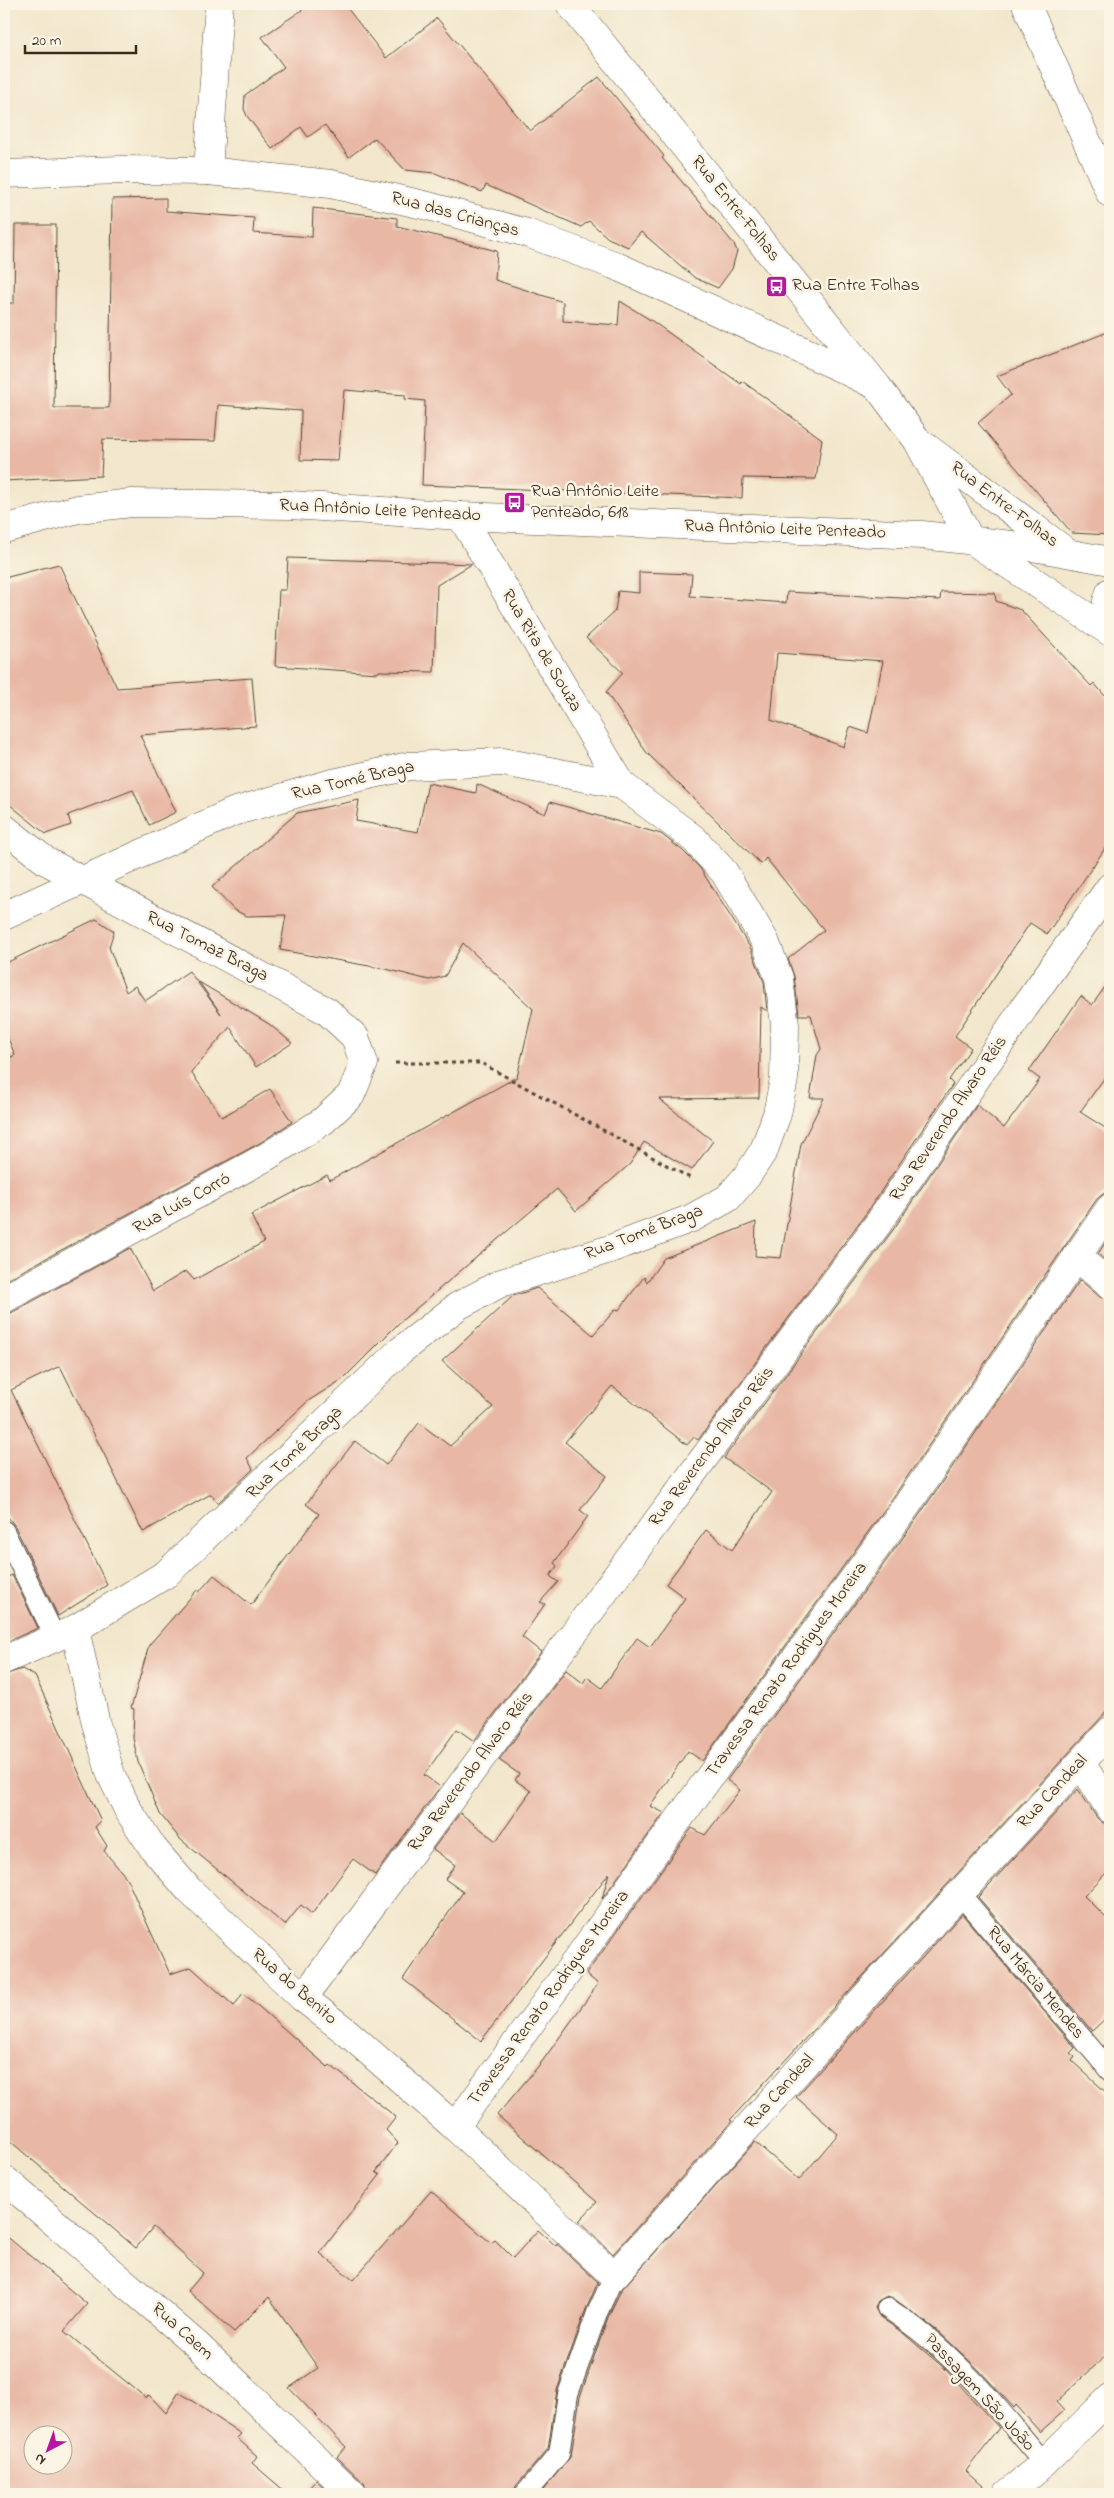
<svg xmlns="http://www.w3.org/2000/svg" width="1114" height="2498" font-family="'Indie Flower',sans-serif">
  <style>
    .building { fill: #e8b8a5; fill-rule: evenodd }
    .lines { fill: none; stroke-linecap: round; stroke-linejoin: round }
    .lane-casing { stroke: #564638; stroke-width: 22 }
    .street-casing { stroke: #564638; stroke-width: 29 }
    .secondary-casing { stroke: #564638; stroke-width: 29 }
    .path { stroke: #564638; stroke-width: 3; stroke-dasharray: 4 4; stroke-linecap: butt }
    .lane { stroke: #fff; stroke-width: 20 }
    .street { stroke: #fff; stroke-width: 28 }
    .secondary { stroke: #fff; stroke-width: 28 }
    .labels { text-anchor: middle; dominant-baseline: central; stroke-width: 5; stroke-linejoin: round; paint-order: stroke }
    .street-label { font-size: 18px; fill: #3b2a1e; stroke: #fcf5e5 }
    .poi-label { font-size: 18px; fill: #3b2a1e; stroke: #fcf5e5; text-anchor: start }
  </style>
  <rect width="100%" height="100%" fill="#fcf5e5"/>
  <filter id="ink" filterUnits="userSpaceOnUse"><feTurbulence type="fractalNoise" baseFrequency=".02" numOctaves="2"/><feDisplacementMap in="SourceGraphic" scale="10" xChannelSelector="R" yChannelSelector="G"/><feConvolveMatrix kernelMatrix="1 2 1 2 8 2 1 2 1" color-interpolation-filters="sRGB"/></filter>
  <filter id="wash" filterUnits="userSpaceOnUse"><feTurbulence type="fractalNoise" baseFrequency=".0096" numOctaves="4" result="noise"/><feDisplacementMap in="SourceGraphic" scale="20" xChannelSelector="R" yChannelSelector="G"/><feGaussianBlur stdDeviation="1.12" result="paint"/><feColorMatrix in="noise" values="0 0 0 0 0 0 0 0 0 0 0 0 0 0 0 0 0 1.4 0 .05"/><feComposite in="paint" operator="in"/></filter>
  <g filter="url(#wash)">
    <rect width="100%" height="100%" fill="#f2e7cc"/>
    <g id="blocks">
      <g class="building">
        <polygon points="311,4 344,4 386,58 437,18 530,131 599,77 664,156 662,158 734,244 737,251 732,269 718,288 695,278 641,232 628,247 608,238 589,221 581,227 486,185 482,192 435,173 405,170 375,138 349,157 325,125 308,137 301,127 272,149 247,116 244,109 245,95 284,67 262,37"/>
        <polygon points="166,198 166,211 254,218 253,233 312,237 313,208 397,218 397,226 497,251 495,280 563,302 563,321 618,325 620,301 652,321 741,384 742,381 822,439 816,479 743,478 742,498 422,485 425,401 405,399 405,395 344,390 338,461 300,460 301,411 218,405 215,441 103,439 101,476 4,481 4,303 14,303 15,225 56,225 54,408 109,408 112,199"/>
        <polygon points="1110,331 1110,535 1072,533 978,423 1011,395 997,376"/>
        <polygon points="288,558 472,564 437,585 434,672 379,671 378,673 275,666 279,590 286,590"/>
        <polygon points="59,564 117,688 252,678 256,726 140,735 176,812 149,825 133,790 68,815 71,825 46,834 4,800 4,578"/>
        <path d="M639 572 692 574 690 596 786 603 787 592 940 600 941 592 995 593 996 601 1021 610 1091 686 1094 683 1110 702V841L1047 934 1030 923 955 1036 971 1048 949 1080 953 1084 867 1212 698 1440 694 1437 687 1445 612 1386 565 1442 607 1476 580 1510 588 1516 554 1563 557 1566 550 1576 558 1582 540 1602 545 1604 522 1637 541 1652 474 1741 457 1729 424 1775 440 1787 375 1875 353 1859 312 1914 301 1905 285 1925 180 1839 160 1814 138 1762 133 1738 134 1709 131 1708 149 1645 197 1590 199 1592 214 1575 251 1605 319 1514 306 1504 355 1441 386 1465 419 1423 450 1446 493 1407 442 1361 513 1296 537 1288 593 1335 616 1309 619 1310 644 1277 647 1282 664 1258 756 1222 755 1256 781 1258 801 1144 824 1098H810L817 1055 821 1049 811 1015H799L794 976 788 959 824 930 766 858 761 864 647 753 606 692 623 673 586 638 615 611 618 591 639 593ZM777 653 883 661 868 733 850 727 844 747 771 720Z"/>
        <polygon points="428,783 476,793 477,784 545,814 550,802 661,834 683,851 700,868 751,949 764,982 767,1011 761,1007 759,1098 659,1099 713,1141 692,1170 644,1142 630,1164 576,1211 557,1189 399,1323 343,1379 308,1401 247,1458 253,1469 218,1503 211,1494 143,1532 60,1366 11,1390 107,1585 58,1616 15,1526 4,1512 4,1315 11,1313 130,1248 153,1291 186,1271 194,1280 264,1242 251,1215 327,1175 330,1180 517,1077 533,1009 463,943 445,976 429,980 386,969 280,950 286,915 247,916 234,910 212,887 297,813 359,800 356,821 418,832"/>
        <polygon points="96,919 114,931 109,947 126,992 135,986 145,1001 189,971 221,1014 199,982 269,1024 292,1043 256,1067 230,1027 191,1072 222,1117 270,1089 292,1122 258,1144 4,1281 4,1061 15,1055 4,1029 4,964"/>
        <polygon points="1110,980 1110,1070 1080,1112 1110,1131 1110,1193 1103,1194 1097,1199 892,1499 702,1761 688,1751 650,1806 664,1813 602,1899 609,1873 481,2041 403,1979 463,1892 445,1879 455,1865 433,1849 460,1813 496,1841 531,1791 515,1780 519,1774 499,1760 566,1670 583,1683 587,1677 602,1688 637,1638 650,1647 685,1598 666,1584 706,1530 732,1550 772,1492 724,1458 893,1230 977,1105 1004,1128 1040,1079 1029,1071 1081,996 1092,1005"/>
        <polygon points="1110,1235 1110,1265 1098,1254"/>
        <polygon points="1080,1280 1100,1297 1110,1300 1110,1708 730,2120 732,2121 613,2254 579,2221 597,2202 497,2115 541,2063 598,1984 586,1974 692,1828 705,1835 740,1790 727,1780 918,1517"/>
        <polygon points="12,1575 38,1628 4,1643 4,1579"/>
        <polygon points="22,1669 35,1676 101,1821 95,1827 107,1846 104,1851 126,1877 170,1974 191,1967 234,2006 243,1993 328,2067 330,2065 396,2117 386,2130 398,2143 376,2172 380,2175 320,2253 353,2280 431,2191 491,2243 495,2240 513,2258 538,2230 556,2246 557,2244 598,2282 586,2309 557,2390 548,2449 516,2486 513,2494 368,2494 364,2483 337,2457 346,2447 289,2388 318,2368 269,2297 234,2332 188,2291 203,2273 153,2227 136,2248 4,2136 4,1675"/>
        <polygon points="1078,1789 1097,1818 1103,1823 1110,1825 1110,1869 1084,1896 1110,1922 1110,2014 1092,2031 978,1897"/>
        <polygon points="962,1914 1075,2048 1070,2053 1075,2057 1072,2061 1110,2096 1110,2352 1056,2402 1064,2411 1040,2432 1016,2405 1014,2408 980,2371 939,2332 893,2298 887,2296 878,2301 875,2308 880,2317 903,2333 944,2368 999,2428 966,2471 992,2494 540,2494 571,2456 580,2397 608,2317 621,2290 755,2142 799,2180 838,2134 796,2097"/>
        <path d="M4 2234 87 2304 64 2331 146 2398 149 2395 166 2413 179 2392 241 2434 237 2438 257 2456 252 2463 288 2494H4ZM32 2436H62V2466H32Z"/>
        <polygon points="316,2480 331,2494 304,2494"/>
      </g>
    </g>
  </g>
  <g filter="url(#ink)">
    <use href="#blocks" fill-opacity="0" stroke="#564638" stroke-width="1"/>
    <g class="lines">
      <defs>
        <g id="lane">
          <polyline points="4,1531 55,1637"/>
          <polyline points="960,1894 1110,2071"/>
          <path d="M887 2308C950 2348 997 2406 1044 2463"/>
          <polyline points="525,2494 559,2454 568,2394 597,2313 614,2276"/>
        </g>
        <g id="street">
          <polyline points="570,4 877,386 917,440 970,539 1110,632"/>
          <polyline points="1026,4 1110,193"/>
          <polyline points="208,171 219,4"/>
          <polyline points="4,174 120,170 208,171 331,184 428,206 527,233 614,265 828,362 877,386"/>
          <polyline points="922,444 1064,550"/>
          <polyline points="461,516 622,785"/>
          <polyline points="4,529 78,509 132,503 290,505 461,516 922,535 1039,548 1110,561"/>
          <polyline points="4,828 46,861 327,1011 355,1037 364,1063 351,1095 323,1121 266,1157 4,1299"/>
          <polyline points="4,916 233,812 329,784 409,766 503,762 622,785 694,839 724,872 765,941 779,978 785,1025 784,1079 777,1114 764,1150 747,1176 728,1198 692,1218 610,1249 501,1283 458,1306 400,1351 166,1574 75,1629 4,1660"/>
          <polyline points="1076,1256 1110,1285"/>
          <polyline points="75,1629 96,1724 111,1775 128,1810 153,1848 189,1890 303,1998 348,2033 455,2127 614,2276 879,1981 1110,1731"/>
          <polyline points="1081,1763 1110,1809"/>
          <polyline points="303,1998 880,1221 1024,1008 1110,887"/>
          <polyline points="455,2127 905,1508 1110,1208"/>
          <polyline points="4,2179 197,2345 353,2494"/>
          <polyline points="1007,2494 1044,2463 1110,2398"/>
        </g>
        <polyline id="secondary" points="1110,592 1107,601 1110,620"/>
      </defs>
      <use href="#lane" class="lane-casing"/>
      <use href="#street" class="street-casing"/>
      <use href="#secondary" class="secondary-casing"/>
      <polyline class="path" points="395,1063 481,1063 692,1179"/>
      <use href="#lane" class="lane"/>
      <use href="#street" class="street"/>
      <use href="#secondary" class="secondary"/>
    </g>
  </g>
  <defs>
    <symbol id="bus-square" viewBox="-11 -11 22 22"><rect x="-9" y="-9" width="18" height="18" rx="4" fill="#b5179e" stroke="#fcf5e5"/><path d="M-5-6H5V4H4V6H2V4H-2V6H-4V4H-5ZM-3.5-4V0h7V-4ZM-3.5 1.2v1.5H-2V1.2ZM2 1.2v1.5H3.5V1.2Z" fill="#fff"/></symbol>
  </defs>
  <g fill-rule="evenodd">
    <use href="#bus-square" x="764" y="274" width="25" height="25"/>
    <use href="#bus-square" x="502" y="490" width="25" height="25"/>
  </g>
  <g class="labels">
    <g class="street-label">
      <text transform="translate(735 209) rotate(51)">Rua Entre-Folhas</text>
      <text transform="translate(455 215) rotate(15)">Rua das Crianças</text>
      <text transform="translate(1004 505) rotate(37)">Rua Entre-Folhas</text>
      <text transform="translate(380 511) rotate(3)">Rua Antônio Leite Penteado</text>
      <text transform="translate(785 530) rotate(2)">Rua Antônio Leite Penteado</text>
      <text transform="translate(541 651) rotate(59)">Rua Rita de Souza</text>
      <text transform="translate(353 781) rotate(-13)">Rua Tomé Braga</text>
      <text transform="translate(207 947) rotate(27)">Rua Tomaz Braga</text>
      <text transform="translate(949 1119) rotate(-56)">Rua Reverendo Alvaro Réis</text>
      <text transform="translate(182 1204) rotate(-29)">Rua Luís Corró</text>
      <text transform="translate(644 1233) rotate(-21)">Rua Tomé Braga</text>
      <text transform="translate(712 1447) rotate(-53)">Rua Reverendo Alvaro Réis</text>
      <text transform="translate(295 1453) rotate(-44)">Rua Tomé Braga</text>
      <text transform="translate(787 1670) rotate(-54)">Travessa Renato Rodrigues Moreira</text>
      <text transform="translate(471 1772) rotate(-53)">Rua Reverendo Alvaro Réis</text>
      <text transform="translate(1053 1792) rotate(-47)">Rua Candeal</text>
      <text transform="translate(1035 1983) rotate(50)">Rua Márcia Mendes</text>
      <text transform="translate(294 1987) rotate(41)">Rua do Benito</text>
      <text transform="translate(549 1998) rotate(-54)">Travessa Renato Rodrigues Moreira</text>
      <text transform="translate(780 2092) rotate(-48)">Rua Candeal</text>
      <text transform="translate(182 2332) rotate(42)">Rua Caem</text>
      <text transform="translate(979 2393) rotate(47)">Passagem São João</text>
    </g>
    <g class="poi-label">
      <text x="792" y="286">Rua Entre Folhas</text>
      <text x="531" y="492">Rua Antônio Leite<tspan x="531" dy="21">Penteado, 618</tspan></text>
    </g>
  </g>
  <rect width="1114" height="2498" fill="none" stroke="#fcf5e5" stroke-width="20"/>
  <g transform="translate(48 2450) rotate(221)"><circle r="24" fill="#fcf5e5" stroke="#afa495"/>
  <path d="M0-4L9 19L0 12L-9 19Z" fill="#b5179e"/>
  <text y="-8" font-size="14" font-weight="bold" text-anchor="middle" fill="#3b2a1e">N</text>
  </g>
  <path d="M25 45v8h111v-8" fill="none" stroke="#3b2a1e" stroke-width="2.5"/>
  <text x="32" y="45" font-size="15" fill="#3b2a1e" stroke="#fcf5e5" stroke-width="4" paint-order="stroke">20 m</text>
</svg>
